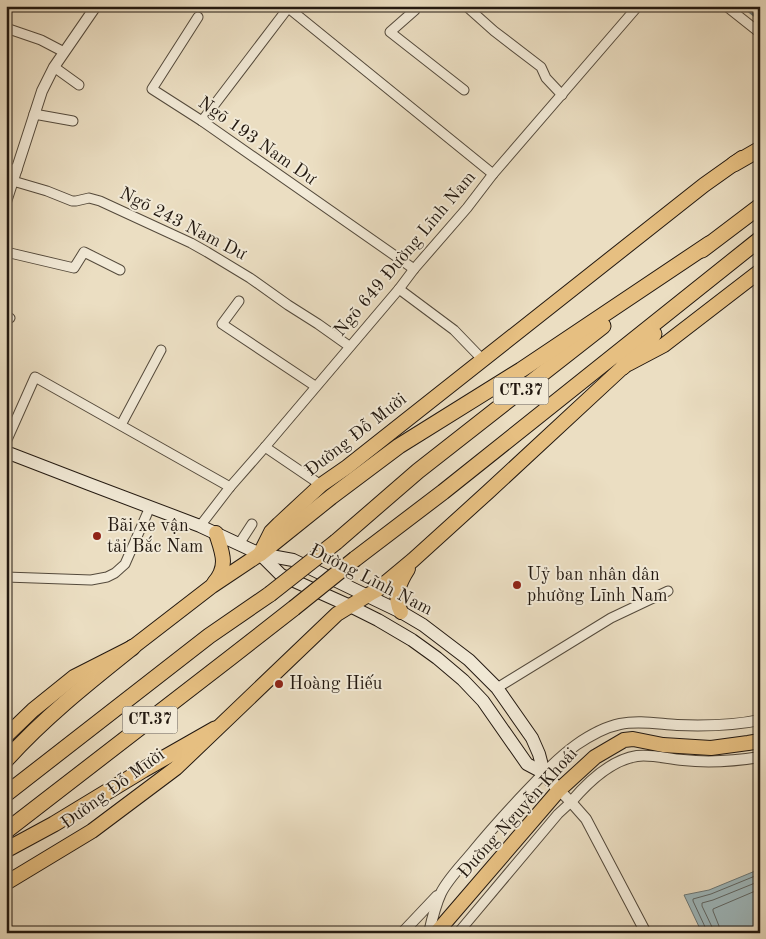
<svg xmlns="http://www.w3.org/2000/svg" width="766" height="939" font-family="'Old Standard TT',serif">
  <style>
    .water { fill: #9eb9be; stroke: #6c7978 }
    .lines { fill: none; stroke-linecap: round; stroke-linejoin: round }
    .shore { stroke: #606867; stroke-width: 1 }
    .stream { stroke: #6c7978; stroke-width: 2.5 }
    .minor-casing { stroke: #544a3c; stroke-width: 11 }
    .tertiary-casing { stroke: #544a3c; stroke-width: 12 }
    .secondary-casing { stroke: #221810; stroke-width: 14 }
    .primary-casing { stroke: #221810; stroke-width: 16 }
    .trunk-casing { stroke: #221810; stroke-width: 16 }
    .motorway-casing { stroke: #221810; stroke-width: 17 }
    .minor { stroke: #f2ead7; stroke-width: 9 }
    .tertiary { stroke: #f2ead7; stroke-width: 10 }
    .secondary { stroke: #f2ead7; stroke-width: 12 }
    .primary { stroke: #e6bf81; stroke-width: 14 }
    .trunk { stroke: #e6bf81; stroke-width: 14 }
    .motorway { stroke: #e6bf81; stroke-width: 15 }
    .motorway-bridge-casing { stroke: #221810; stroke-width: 17; stroke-linecap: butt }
    .motorway-bridge { stroke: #e6bf81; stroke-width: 15 }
    .poi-dot { fill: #8f2418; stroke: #f2ead7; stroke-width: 2 }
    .labels { text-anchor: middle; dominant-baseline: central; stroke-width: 4; stroke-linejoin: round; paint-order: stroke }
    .shield { fill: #f2ead7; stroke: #60574c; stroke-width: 1 }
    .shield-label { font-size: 16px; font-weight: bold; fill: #221810 }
    .street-label { font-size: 18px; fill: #221810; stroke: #f2ead7 }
    .poi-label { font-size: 18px; fill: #221810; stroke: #f2ead7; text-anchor: start }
  </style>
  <rect width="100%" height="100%" fill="#ebdec2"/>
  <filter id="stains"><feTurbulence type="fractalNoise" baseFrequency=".004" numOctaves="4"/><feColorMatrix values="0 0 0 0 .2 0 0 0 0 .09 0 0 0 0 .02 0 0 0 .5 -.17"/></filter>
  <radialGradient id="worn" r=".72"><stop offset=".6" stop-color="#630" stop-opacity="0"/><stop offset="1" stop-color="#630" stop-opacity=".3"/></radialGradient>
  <polygon class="water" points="760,869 760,933 702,933 684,895 709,890"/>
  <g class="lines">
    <g class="shore">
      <polyline points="706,933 706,929 693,901 693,899 711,894 760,874"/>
      <polyline points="712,933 712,927 702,906 702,903 713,900 760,881"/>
      <polyline points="720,933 719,926 713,911 713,909 760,889"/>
    </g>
    <polyline class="stream" points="742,6 760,20"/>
    <defs>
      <g id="minor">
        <polyline points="286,6 493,174"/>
        <polyline points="417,6 415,10 390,32 464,90"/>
        <polyline points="466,6 494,31 541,67 546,78 562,95"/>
        <polyline points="726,6 760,33"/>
        <polyline points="198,17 152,89 202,121 414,269"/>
        <polyline points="6,28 41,40 64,52"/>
        <polyline points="54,67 79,85"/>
        <polyline points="34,114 73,121"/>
        <polyline points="202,121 288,8"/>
        <polyline points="6,168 17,170"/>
        <polyline points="13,181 47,191 72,201 76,201 89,198 100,201 191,243 207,252 250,278 288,305 318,324 349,346"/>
        <polyline points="6,252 74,268 84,252 120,270"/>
        <polyline points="399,289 454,330 482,359"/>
        <polyline points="239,301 222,324 315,386"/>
        <polyline points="6,317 10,318"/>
        <polyline points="121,425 161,350"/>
        <polyline points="6,442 35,377 230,487"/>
        <polyline points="265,447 321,485"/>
        <polyline points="200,526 230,487 265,447 399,289 414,269 467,208 493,174 638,6"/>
        <polyline points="239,544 252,524"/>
        <polyline points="6,577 91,580 107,577 115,573 125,564 150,507"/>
        <polyline points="497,688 611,618 668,591"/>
        <polyline points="458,933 558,814 571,802"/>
      </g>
      <g id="tertiary">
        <polyline points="6,202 42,91 54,67 96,6"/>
        <polyline points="559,790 571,802 586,819 646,933"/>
        <path d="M571 802C587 783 611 760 637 756 652 754 668 759 683 760 708 763 735 761 760 757"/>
        <polyline points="402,933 437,896"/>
        <path d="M429 933C432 919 435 906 441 893 448 879 461 866 471 854 489 832 507 812 526 792 542 775 558 758 576 745 589 736 605 727 620 724 639 720 659 724 677 725 705 726 732 726 760 720"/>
      </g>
      <g id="secondary">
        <polyline points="6,452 89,484 200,526 260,554 293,560 401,612 423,625 469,660 497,688 532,738 539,754 544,773"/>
        <polyline points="260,554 281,575 350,606 378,620 412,640 437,658 463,680 483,701 527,764 544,773 559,790"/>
      </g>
      <g id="primary">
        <polyline points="628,364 664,345 760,271"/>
        <path d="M214 583C229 566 222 552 216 533"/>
        <polyline points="6,736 33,710 74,677 133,647 212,586 260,554 271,532 279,524 321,485 347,467 704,185 742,158"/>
        <polyline points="6,883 92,831 176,768 337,614 368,595"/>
        <polyline points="436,933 559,790 595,757 624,740 633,739 663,745 711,748 748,743 760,741"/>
      </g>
      <g id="trunk">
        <polyline points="368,595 377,590 413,560 488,492 623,367"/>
        <path d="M401 612C393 597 399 583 408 569"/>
      </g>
      <g id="motorway">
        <polyline points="734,164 760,149"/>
        <polyline points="702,250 760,206"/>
        <polyline points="623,367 654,334"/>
        <polyline points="336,542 418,471 603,326"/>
        <polyline points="260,554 331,497 399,446 521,370 709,244"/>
        <polyline points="355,559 443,492 760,239"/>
        <path d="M6 760C45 717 88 683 133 647"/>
        <polyline points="6,794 209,636 270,594"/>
        <polyline points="6,831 230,658 294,608"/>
        <polyline points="6,850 54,824 143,770 215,729"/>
      </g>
    </defs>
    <use href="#minor" class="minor-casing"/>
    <use href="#tertiary" class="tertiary-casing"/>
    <use href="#secondary" class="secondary-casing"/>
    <use href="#primary" class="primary-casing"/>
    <use href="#trunk" class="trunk-casing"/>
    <use href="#motorway" class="motorway-casing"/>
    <use href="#minor" class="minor"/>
    <use href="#tertiary" class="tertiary"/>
    <use href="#secondary" class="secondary"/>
    <use href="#primary" class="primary"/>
    <use href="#trunk" class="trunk"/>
    <use href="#motorway" class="motorway"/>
    <defs>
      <g id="motorway-bridge">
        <polyline points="270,594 336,542"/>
        <polyline points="294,608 355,559"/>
      </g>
    </defs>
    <use href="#motorway-bridge" class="motorway-bridge-casing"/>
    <use href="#motorway-bridge" class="motorway-bridge"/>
  </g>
  <g class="poi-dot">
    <circle cx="97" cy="536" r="5"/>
    <circle cx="517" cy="585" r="5"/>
    <circle cx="279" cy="684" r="5"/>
  </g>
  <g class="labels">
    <g class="shield">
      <rect x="493.5" y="377.5" width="55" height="27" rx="4"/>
      <rect x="122.5" y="706.5" width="55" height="27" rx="4"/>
    </g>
    <g class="shield-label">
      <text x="521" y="391">CT.37</text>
      <text x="150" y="720">CT.37</text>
    </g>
    <g class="street-label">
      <text transform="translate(257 141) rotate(35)">Ngõ 193 Nam Dư</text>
      <text transform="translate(183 224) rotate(27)">Ngõ 243 Nam Dư</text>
      <text transform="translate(405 254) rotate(-50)">Ngõ 649 Đường Lĩnh Nam</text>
      <text transform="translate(356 435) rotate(-38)">Đường Đỗ Mười</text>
      <text transform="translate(371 580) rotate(27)">Đường Lĩnh Nam</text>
      <text transform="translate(113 789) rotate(-36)">Đường Đỗ Mười</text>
      <text transform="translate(518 813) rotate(-48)">Đường Nguyễn Khoái</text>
    </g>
    <g class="poi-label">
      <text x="107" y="526">Bãi xe vận<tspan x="107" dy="21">tải Bắc Nam</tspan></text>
      <text x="527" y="575">Uỷ ban nhân dân<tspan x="527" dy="21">phường Lĩnh Nam</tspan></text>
      <text x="289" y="684">Hoàng Hiếu</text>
    </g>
  </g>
  <rect width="766" height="939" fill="none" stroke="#ebdec2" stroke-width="25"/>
  <rect x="8" y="8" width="751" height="924" fill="none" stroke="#221810" stroke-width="2.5"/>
  <rect x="12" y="12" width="741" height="914" fill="none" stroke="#221810"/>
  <rect width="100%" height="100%" filter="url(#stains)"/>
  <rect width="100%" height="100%" fill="url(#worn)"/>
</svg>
